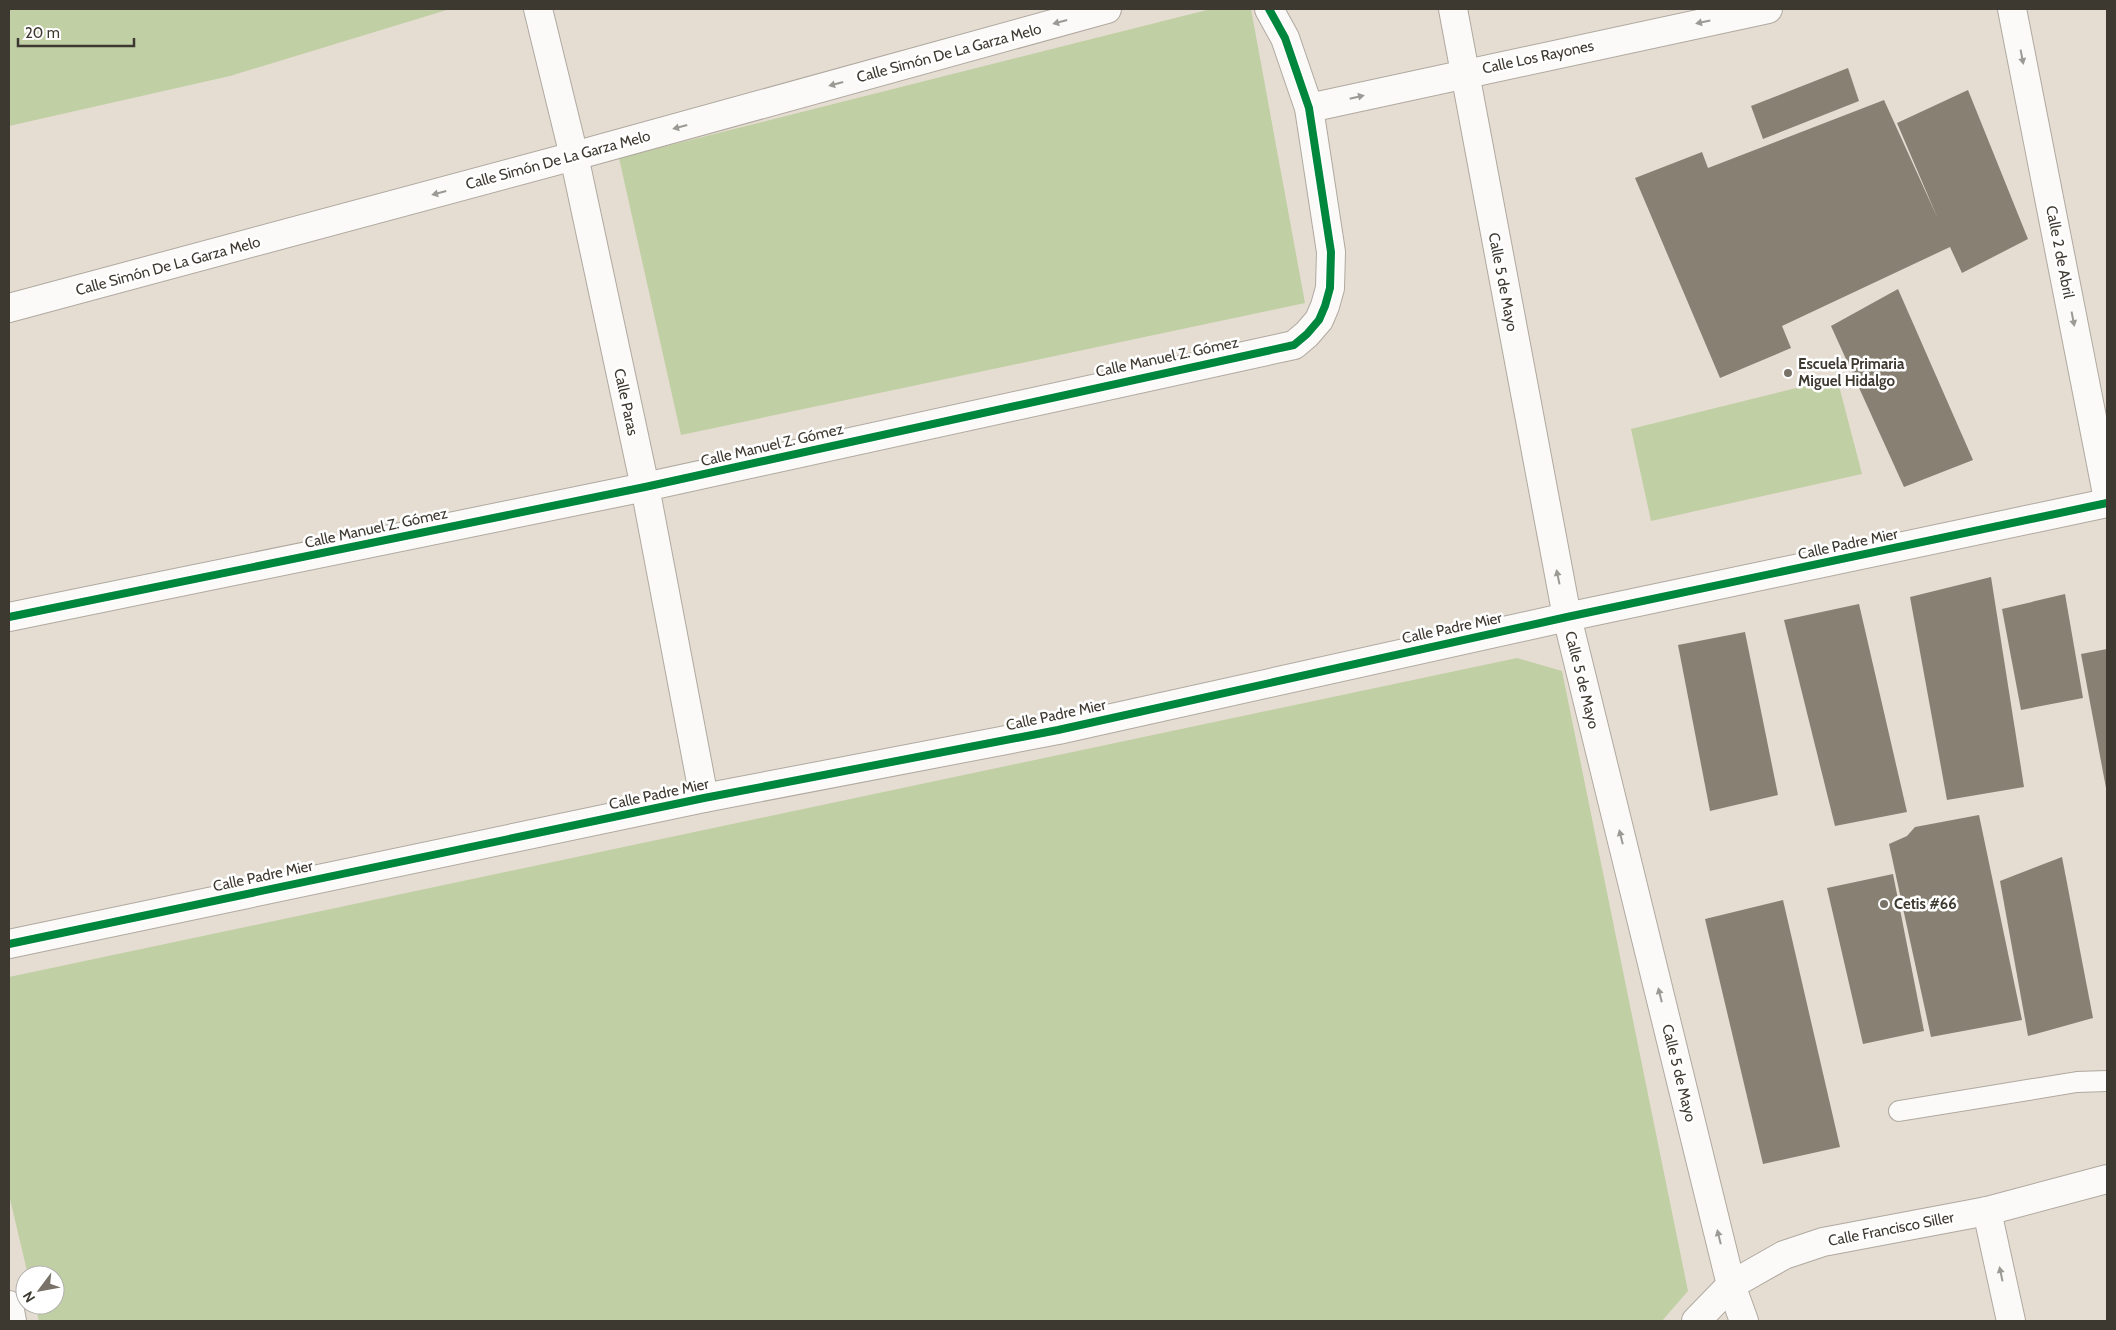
<svg xmlns="http://www.w3.org/2000/svg" width="2116" height="1330" font-family="Cabin,sans-serif">
  <style>
    .green { fill: #c1cfa4 }
    .building { fill: #888073 }
    .lines { fill: none; stroke-linecap: round; stroke-linejoin: round }
    .service-casing { stroke: #b0a9a0; stroke-width: 22 }
    .minor-casing { stroke: #b0a9a0; stroke-width: 30 }
    .service { stroke: #fbfaf8; stroke-width: 20 }
    .minor { stroke: #fbfaf8; stroke-width: 28 }
    .cycleway-casing { stroke: #fff; stroke-width: 11 }
    .cycleway { stroke: #00873e; stroke-width: 8 }
    .oneway { fill: #9c9a94 }
    .poi-dot { fill: #787269; stroke: #fff; stroke-width: 2 }
    .labels { text-anchor: middle; dominant-baseline: central; stroke-width: 5; stroke-linejoin: round; paint-order: stroke }
    .street-label { font-size: 15px; fill: #3e3930; stroke: #fff }
    .poi-label { font-size: 15px; font-weight: bold; fill: #3e3930; stroke: #fff; text-anchor: start }
  </style>
  <rect width="100%" height="100%" fill="#e5ddd2"/>
  <g class="green">
    <polygon points="9,9 450,9 230,76 9,126"/>
    <polygon points="1211,9 1251,9 1305,303 681,435 619,158"/>
    <polygon points="1837,378 1862,474 1651,521 1631,429"/>
    <polygon points="1517,658 1562,671 1688,1291 1662,1321 39,1321 35,1305 55,1305 55,1275 28,1275 9,1195 9,977"/>
  </g>
  <g class="building">
    <polygon points="1848,68 1859,101 1763,139 1751,106"/>
    <polygon points="1968,90 2028,239 1962,273 1950,247 1782,326 1791,348 1720,378 1635,178 1702,152 1708,168 1884,100 1938,219 1897,123"/>
    <polygon points="1898,289 1973,460 1904,487 1831,326"/>
    <polygon points="1991,577 2024,787 1947,800 1910,597"/>
    <polygon points="2065,594 2083,698 2021,710 2002,609"/>
    <polygon points="1859,604 1907,812 1835,826 1784,620"/>
    <polygon points="1745,632 1778,795 1710,811 1678,645"/>
    <polygon points="2107,649 2107,788 2106,788 2081,654"/>
    <polygon points="1979,815 2022,1020 1931,1037 1889,844 1907,836 1915,827"/>
    <polygon points="2062,857 2093,1018 2028,1036 2000,881"/>
    <polygon points="1893,874 1924,1031 1863,1044 1827,888"/>
    <polygon points="1783,900 1840,1147 1763,1164 1705,919"/>
  </g>
  <g class="lines">
    <defs>
      <polyline id="service" points="1899,1111 2077,1082 2107,1081"/>
      <g id="minor">
        <polyline points="538,9 574,156 645,487 704,798"/>
        <polyline points="1453,9 1567,617 1731,1285 1744,1321"/>
        <polyline points="2012,9 2107,494"/>
        <polyline points="1309,108 1768,9"/>
        <polyline points="9,308 574,156 1107,9"/>
        <polyline points="9,617 645,487 1294,345 1307,334 1319,320 1325,306 1330,288 1331,252 1309,108 1285,38 1269,9"/>
        <polyline points="9,944 704,798 1058,730 1567,617 2107,503"/>
        <polyline points="1987,1211 2011,1321"/>
        <polyline points="9,1305 12,1321"/>
        <polyline points="1696,1321 1731,1285 1784,1255 1823,1242 1987,1211 2107,1179"/>
      </g>
    </defs>
    <use href="#service" class="service-casing"/>
    <use href="#minor" class="minor-casing"/>
    <use href="#service" class="service"/>
    <use href="#minor" class="minor"/>
    <defs>
      <g id="cycleway">
        <polyline points="9,617 645,487 1294,345 1307,334 1319,320 1325,306 1330,288 1331,252 1309,108 1285,38 1269,9"/>
        <polyline points="9,944 704,798 1058,730 1567,617 2107,503"/>
      </g>
    </defs>
    <use href="#cycleway" class="cycleway-casing"/>
    <use href="#cycleway" class="cycleway"/>
  </g>
  <defs><path id="oneway-solid" d="M-6-.8H1V-3.2L6.5 0L1 3.2V.8H-6Z" transform="scale(1.25)"/></defs>
  <g class="oneway">
    <use href="#oneway-solid" transform="translate(1060 22) rotate(165)"/>
    <use href="#oneway-solid" transform="translate(1703 22) rotate(168)"/>
    <use href="#oneway-solid" transform="translate(2022 57) rotate(79)"/>
    <use href="#oneway-solid" transform="translate(836 84) rotate(165)"/>
    <use href="#oneway-solid" transform="translate(1357 97) rotate(-13)"/>
    <use href="#oneway-solid" transform="translate(680 127) rotate(165)"/>
    <use href="#oneway-solid" transform="translate(439 193) rotate(165)"/>
    <use href="#oneway-solid" transform="translate(2073 319) rotate(79)"/>
    <use href="#oneway-solid" transform="translate(1558 577) rotate(-102)"/>
    <use href="#oneway-solid" transform="translate(1621 837) rotate(-104)"/>
    <use href="#oneway-solid" transform="translate(1660 995) rotate(-104)"/>
    <use href="#oneway-solid" transform="translate(1719 1237) rotate(-104)"/>
    <use href="#oneway-solid" transform="translate(2001 1274) rotate(-102)"/>
  </g>
  <g class="poi-dot">
    <circle cx="1788" cy="373" r="5"/>
    <circle cx="1884" cy="904" r="5"/>
  </g>
  <g class="labels">
    <g class="street-label">
      <text transform="translate(949 53) rotate(-15)">Calle Simón De La Garza Melo</text>
      <text transform="translate(1538 57) rotate(-12)">Calle Los Rayones</text>
      <text transform="translate(558 160) rotate(-15)">Calle Simón De La Garza Melo</text>
      <text transform="translate(2060 252) rotate(79)">Calle 2 de Abril</text>
      <text transform="translate(168 266) rotate(-15)">Calle Simón De La Garza Melo</text>
      <text transform="translate(1503 282) rotate(79)">Calle 5 de Mayo</text>
      <text transform="translate(1167 357) rotate(-12)">Calle Manuel Z. Gómez</text>
      <text transform="translate(626 402) rotate(78)">Calle Paras</text>
      <text transform="translate(772 445) rotate(-13)">Calle Manuel Z. Gómez</text>
      <text transform="translate(376 528) rotate(-12)">Calle Manuel Z. Gómez</text>
      <text transform="translate(1848 544) rotate(-12)">Calle Padre Mier</text>
      <text transform="translate(1452 628) rotate(-12)">Calle Padre Mier</text>
      <text transform="translate(1582 680) rotate(76)">Calle 5 de Mayo</text>
      <text transform="translate(1056 715) rotate(-12)">Calle Padre Mier</text>
      <text transform="translate(659 794) rotate(-12)">Calle Padre Mier</text>
      <text transform="translate(263 876) rotate(-12)">Calle Padre Mier</text>
      <text transform="translate(1679 1073) rotate(76)">Calle 5 de Mayo</text>
      <text transform="translate(1891 1229) rotate(-11)">Calle Francisco Siller</text>
    </g>
    <g class="poi-label">
      <text x="1798" y="364">Escuela Primaria<tspan x="1798" dy="17">Miguel Hidalgo</tspan></text>
      <text x="1894" y="904">Cetis #66</text>
    </g>
  </g>
  <rect width="2116" height="1330" fill="none" stroke="#3e3930" stroke-width="20"/>
  <g transform="translate(40 1290) rotate(238)"><circle r="24" fill="#ffffff" stroke="#b2b0ac"/>
  <path d="M0-4L9 19L0 12L-9 19Z" fill="#787269"/>
  <text y="-8" font-size="14" font-weight="bold" text-anchor="middle" fill="#3e3930">N</text>
  </g>
  <path d="M18 38v8h116v-8" fill="none" stroke="#3e3930" stroke-width="2.5"/>
  <text x="25" y="38" font-size="15" fill="#3e3930" stroke="#ffffff" stroke-width="4" paint-order="stroke">20 m</text>
</svg>
